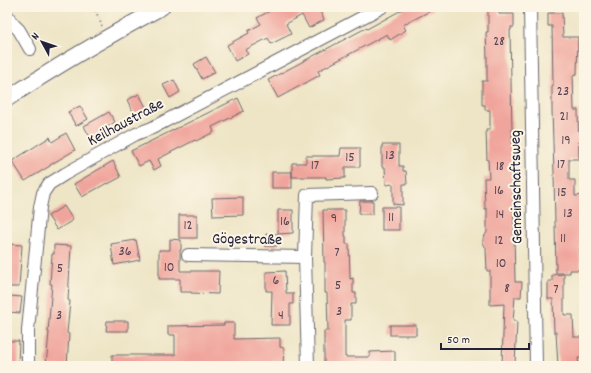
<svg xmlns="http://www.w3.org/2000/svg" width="591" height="373" font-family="Dekko,sans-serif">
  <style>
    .building { fill: #f0a59c }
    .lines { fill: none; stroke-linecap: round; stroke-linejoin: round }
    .minor-casing { stroke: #69666c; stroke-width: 14 }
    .major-casing { stroke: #69666c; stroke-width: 17 }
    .path { stroke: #69666c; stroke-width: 2; stroke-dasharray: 1 3; stroke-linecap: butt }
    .minor { stroke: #fff; stroke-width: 12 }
    .major { stroke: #fff; stroke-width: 15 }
    .labels { text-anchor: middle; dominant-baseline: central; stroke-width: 4; stroke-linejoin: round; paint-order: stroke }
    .number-label { font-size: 14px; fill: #564353 }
    .street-label { font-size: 16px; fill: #22223b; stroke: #fcf5e5 }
  </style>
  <rect width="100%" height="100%" fill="#fcf5e5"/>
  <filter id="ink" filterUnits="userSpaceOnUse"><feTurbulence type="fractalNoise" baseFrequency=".025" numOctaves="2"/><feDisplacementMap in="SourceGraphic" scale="8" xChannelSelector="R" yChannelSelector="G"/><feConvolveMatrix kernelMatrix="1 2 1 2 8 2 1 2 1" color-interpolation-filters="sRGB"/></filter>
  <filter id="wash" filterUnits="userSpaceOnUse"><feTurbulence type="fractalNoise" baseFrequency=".012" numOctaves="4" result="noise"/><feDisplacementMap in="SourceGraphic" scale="16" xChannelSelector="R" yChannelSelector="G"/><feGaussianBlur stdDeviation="0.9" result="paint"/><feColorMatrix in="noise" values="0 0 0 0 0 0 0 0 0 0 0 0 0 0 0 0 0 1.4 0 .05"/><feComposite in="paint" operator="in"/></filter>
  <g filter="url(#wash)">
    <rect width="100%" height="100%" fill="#eee5c6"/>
    <g id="blocks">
      <g class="building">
        <polygon points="277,7 318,7 324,20 309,28 302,15 286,24 291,34 271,44 268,38 245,50 248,54 235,61 227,45 249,33 248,31 261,24 257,18"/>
        <polygon points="407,7 438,7 403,25 406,30 390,40 387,34 318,71 320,75 278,98 268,80 366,28 367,29"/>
        <polygon points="488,8 499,8 499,14 514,14 514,27 511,27 511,30 510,30 515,282 522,282 521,297 515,297 513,321 517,321 515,365 502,364 504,304 490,305 490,271 487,271 486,248 483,243 483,239 487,232 487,209 485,209 484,178 489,178 488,160 487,160 486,130 490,130 490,110 485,110 485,105 482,105 482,81 487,81 487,58 486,32 488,32"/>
        <polygon points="548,13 562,13 563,37 578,37 577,74 573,75 574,110 578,110 579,159 569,159 569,180 575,180 575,196 584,195 584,208 581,208 582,245 581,245 580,248 581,270 570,270 570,273 556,273 554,173 552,110 552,86 553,86 552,26 548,26"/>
        <polygon points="206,57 215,72 202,79 194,64"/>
        <polygon points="174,80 180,92 170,98 163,85"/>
        <polygon points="139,94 148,111 136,117 127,100"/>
        <polygon points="238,98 244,111 212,127 214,132 196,141 195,140 158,159 161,166 154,170 149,161 139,166 131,151"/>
        <polygon points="80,106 88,119 76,126 68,112"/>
        <polygon points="109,112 115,122 103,129 105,134 92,141 84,126"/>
        <polygon points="66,133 75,150 50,165 50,166 25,181 12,161 50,137 52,142"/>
        <polygon points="382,145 399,145 399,166 403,166 403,171 406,171 407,184 403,184 403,205 393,204 393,184 386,185 385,167 382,167"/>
        <polygon points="341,148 360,148 360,167 345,167 345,178 326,179 326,177 292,177 292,163 306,163 306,156 340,156"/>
        <polygon points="113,161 121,177 108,184 107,183 82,197 74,184"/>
        <rect x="272" y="172" width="20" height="16"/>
        <polygon points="243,197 243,215 213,216 212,198"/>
        <polygon points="360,201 373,201 373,214 359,214"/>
        <polygon points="64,206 73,220 57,230 48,216"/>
        <rect x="382" y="207" width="17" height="23"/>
        <polygon points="278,210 293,210 293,233 278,234"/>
        <polygon points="323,210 345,210 345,236 346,236 346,244 349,244 350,277 350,279 353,278 353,293 356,293 356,304 351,304 351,320 345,320 345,357 370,357 370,352 395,351 395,366 324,366 324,331 328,331 327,293 325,293 325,262 324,262"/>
        <rect x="179" y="215" width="18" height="23"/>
        <polygon points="266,234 277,234 277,246 265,246"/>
        <polygon points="170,239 181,240 181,250 180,250 180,271 219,271 218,294 191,293 191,292 180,292 180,279 159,279 159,250 170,250"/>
        <polygon points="136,240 140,260 114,265 111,244"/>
        <polygon points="7,244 22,245 19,287 7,287"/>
        <polygon points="54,245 71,246 68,300 70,301 67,333 69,334 67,366 46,366 49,332 48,332 52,284 50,284 52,254 54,254"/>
        <polygon points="285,271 286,293 293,293 293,304 290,304 290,325 271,325 272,291 266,291 266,272"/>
        <polygon points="564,274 564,315 573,315 574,337 584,337 584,358 578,358 579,366 558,366 556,332 554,332 553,299 548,299 548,281 552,281 552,275"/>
        <polygon points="10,296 22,297 20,313 9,312"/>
        <polygon points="107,321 128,321 128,331 106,331"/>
        <polygon points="224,323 234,323 234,339 280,338 280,347 284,348 283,366 112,366 112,355 175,355 175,335 168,335 168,326 224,325"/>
        <rect x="390" y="325" width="26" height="10"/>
        <polygon points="7,341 19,341 18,366 7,366"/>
      </g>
    </g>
  </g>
  <g filter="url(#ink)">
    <use href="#blocks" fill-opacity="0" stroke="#69666c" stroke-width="1"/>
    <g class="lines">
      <defs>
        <g id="minor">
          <polyline points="530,7 536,366"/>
          <polyline points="7,15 12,23 19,30 30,49"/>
          <polyline points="188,255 305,257"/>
          <polyline points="28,366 28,330 40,207 43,193 49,184 65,174 136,134 152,128 382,7"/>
          <polyline points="308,366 305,257 307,195 372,193"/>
        </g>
        <path id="major" d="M7 99C58 65 108 36 162 7"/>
      </defs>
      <use href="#minor" class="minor-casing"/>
      <use href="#major" class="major-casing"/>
      <polyline class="path" points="94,7 102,26"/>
      <use href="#minor" class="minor"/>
      <use href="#major" class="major"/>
    </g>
  </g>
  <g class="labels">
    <g class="number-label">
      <text x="499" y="42">28</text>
      <text x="563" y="92">23</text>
      <text x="564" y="117">21</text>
      <text x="566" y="141">19</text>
      <text x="390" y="156">13</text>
      <text x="350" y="158">15</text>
      <text x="561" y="165">17</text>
      <text x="315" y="166">17</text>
      <text x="500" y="167">18</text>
      <text x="499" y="191">16</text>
      <text x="562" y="193">15</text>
      <text x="568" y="214">13</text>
      <text x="500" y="215">14</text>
      <text x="391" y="218">11</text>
      <text x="334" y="219">9</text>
      <text x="285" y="222">16</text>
      <text x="188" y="226">12</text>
      <text x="563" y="239">11</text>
      <text x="499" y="241">12</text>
      <text x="125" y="252">36</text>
      <text x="337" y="253">7</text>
      <text x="501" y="264">10</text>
      <text x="169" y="268">10</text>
      <text x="60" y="269">5</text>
      <text x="276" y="281">6</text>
      <text x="338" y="286">5</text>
      <text x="507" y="289">8</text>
      <text x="556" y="290">7</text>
      <text x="339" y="312">3</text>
      <text x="59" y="316">3</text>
      <text x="281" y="316">4</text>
    </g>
    <g class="street-label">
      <text transform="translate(126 123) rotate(-28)">Keilhaustraße</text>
      <text transform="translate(517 187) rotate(-91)">Gemeinschaftsweg</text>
      <text transform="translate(247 240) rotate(1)">Gögestraße</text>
    </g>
  </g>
  <rect width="591" height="373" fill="none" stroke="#fcf5e5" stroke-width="24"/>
  <g transform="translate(42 42) rotate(310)" stroke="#fcf5e5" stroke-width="3" paint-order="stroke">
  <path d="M0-3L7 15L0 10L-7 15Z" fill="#22223b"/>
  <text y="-6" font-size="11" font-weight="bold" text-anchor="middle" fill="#22223b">N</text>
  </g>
  <path d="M441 343v6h88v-6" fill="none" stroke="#22223b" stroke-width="2"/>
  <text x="447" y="343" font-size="12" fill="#22223b" stroke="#fcf5e5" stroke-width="3" paint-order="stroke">50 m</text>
</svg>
